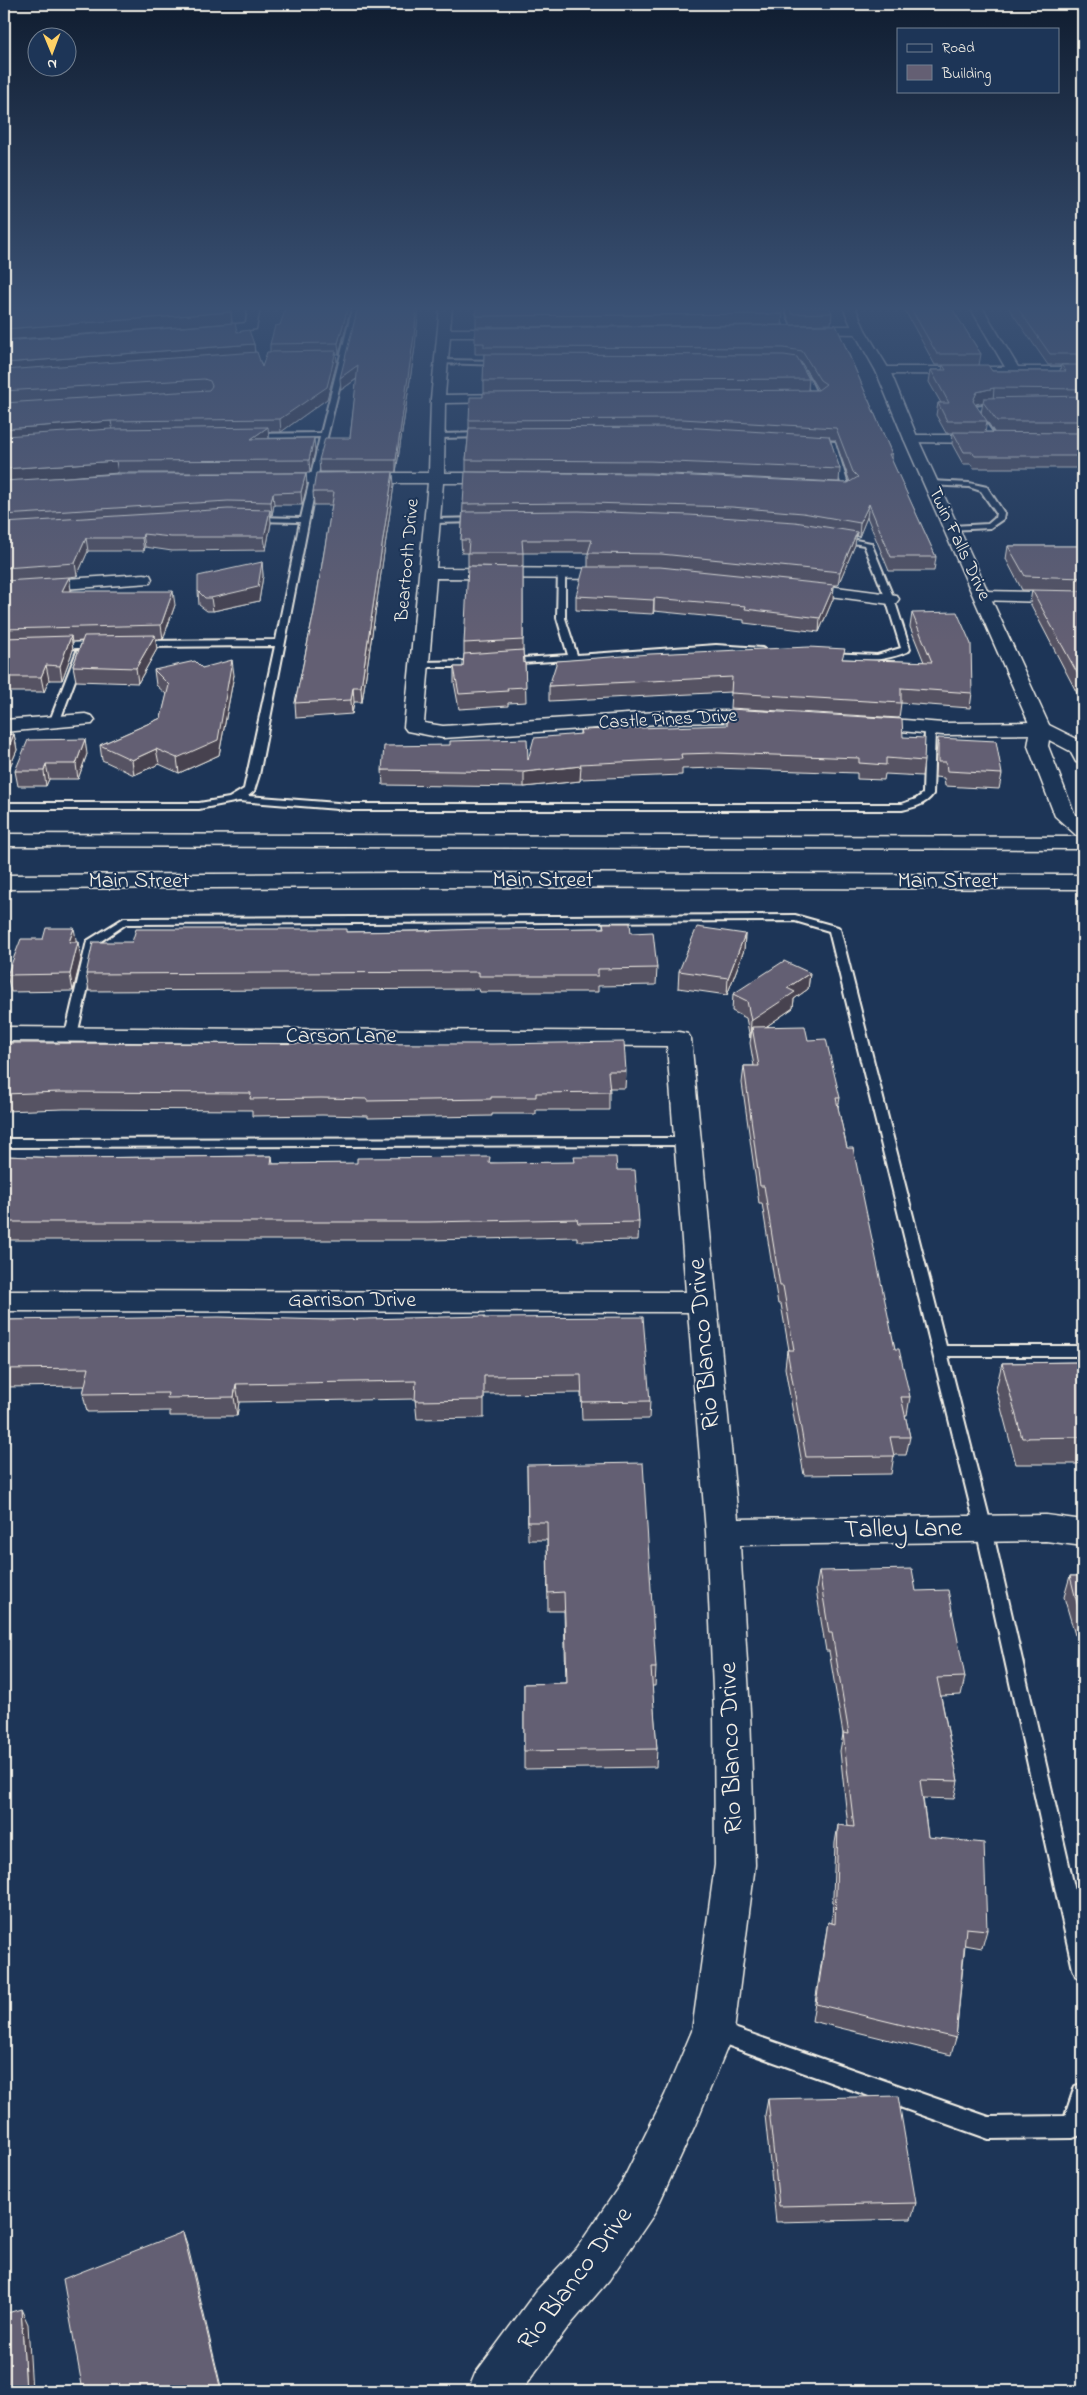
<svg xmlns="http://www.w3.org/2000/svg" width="1087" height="2395" font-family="'Indie Flower',sans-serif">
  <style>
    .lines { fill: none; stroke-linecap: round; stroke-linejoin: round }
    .service-casing { stroke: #f4f1e8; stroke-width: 4 }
    .minor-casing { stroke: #f4f1e8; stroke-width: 3 }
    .tertiary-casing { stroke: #f4f1e8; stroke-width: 3 }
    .secondary-casing { stroke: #f4f1e8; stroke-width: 3 }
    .service { fill: #1d3557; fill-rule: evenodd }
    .minor { fill: #1d3557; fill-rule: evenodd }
    .tertiary { fill: #1d3557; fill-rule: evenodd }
    .secondary { fill: #1d3557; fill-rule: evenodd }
    .wall { fill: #565263; stroke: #f4f1e8; fill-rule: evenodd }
    .shaded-wall { fill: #464250; stroke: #f4f1e8 }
    .building { fill: #645f73; stroke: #f4f1e8 }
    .labels { text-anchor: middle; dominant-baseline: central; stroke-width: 4; stroke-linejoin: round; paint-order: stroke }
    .far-street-label { font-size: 19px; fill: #f4f1e8; stroke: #1d3557 }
    .street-label { font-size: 22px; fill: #f4f1e8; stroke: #1d3557 }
    .near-street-label { font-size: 26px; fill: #f4f1e8; stroke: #1d3557 }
  </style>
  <rect width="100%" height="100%" fill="#1d3557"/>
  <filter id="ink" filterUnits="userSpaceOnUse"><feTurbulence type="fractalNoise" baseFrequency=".02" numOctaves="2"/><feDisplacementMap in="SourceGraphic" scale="10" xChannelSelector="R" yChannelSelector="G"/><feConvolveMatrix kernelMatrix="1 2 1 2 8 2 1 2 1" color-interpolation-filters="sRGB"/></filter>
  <g filter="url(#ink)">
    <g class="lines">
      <defs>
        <g id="service">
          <path d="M353 307H359L317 478 259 775 254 791 248 796 350 804H902L916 799 923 794 925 729 930 726 935 729 933 794C925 805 915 807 902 810H350L239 801 199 809H4V803H199L229 798 244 789 275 646 140 647 136 644 140 641 276 640 300 522 254 521 250 519 254 517 301 518 320 437 250 438 246 436 250 434 321 433Z"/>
          <polygon points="776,307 782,307 792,332 787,331"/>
          <polygon points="441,360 502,361 505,363 502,365 439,363"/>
          <polygon points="800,364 803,366 818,397 813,396 797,366"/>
          <polygon points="1002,403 1002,405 981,409 979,414 997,439 990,441 973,414 975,407"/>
          <polygon points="486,433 489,437 437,438 433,436 437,434"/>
          <polygon points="812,440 835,442 850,491 843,489 829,446 812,444"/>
          <polygon points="931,481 969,483 987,487 1004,513 1003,519 990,528 949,530 948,528 952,526 988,524 995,518 996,513 981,491 969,487 928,485 928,481"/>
          <polygon points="482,518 482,522 479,522 433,523 429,521 433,519"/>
          <path d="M835 536 871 543 894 599 910 649 909 651C882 663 855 661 826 659L821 656 826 653 877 655 901 648 886 599 864 545 835 540Z"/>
          <polygon points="558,570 565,572 565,618 577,655 716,645 762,648 767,651 762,654 716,651 504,664 502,662 507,659 568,655 557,618"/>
          <polygon points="98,642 101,643 101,647 55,649 51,646 55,643"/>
          <polygon points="77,651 85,653 59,723 51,725 49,723"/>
          <polygon points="418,662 480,661 485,664 480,667 415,667 413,665"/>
          <polygon points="795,915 838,927 840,929 946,1346 1083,1346 1083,1356 948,1356 992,1529 1083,1926 1083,1979 1076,1976 1073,1969 976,1529 829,931 795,921 126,924 98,943 77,1035 71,1039 65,1035 87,941 124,918"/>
          <polygon points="688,1138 693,1139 695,1142 693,1145 4,1147 4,1139"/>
          <polygon points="714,2021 989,2117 1065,2116 1075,2086 1083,2083 1083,2129 1081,2135 1073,2138 989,2139 707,2038 704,2031 707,2024"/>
        </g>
        <g id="minor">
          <polygon points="248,307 260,307 256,329 200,336 194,332 200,328 246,323"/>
          <polygon points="440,307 452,307 450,329 511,329 517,333 511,337 450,337 445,395 507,394 514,398 507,402 445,403 444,473 502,473 510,478 502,483 443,483 436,568 620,569 626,570 628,574 626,578 620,579 436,578 424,723 443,726 673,711 765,711 772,713 775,717 772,721 673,723 443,738 407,731 404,727 428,483 270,483 262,478 270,473 429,473 431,399"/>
          <polygon points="970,307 982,307 1018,367 1083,367 1083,375 878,374 876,371 878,368 883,367 1005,367"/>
          <polygon points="802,326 859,326 865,330 859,334 798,333 796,330 798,327"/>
          <polygon points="911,435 990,435 997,439 990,443 906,442 904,439"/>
          <polygon points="144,574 150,575 152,579 150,583 4,593 4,583"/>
          <polygon points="798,582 890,594 896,595 899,599 896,603 890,604 792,591 790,587 792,583"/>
          <polygon points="983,591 1083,593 1083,603 977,600 974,596 977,592"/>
          <polygon points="85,714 92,716 95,720 92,724 4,732 4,720"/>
          <polygon points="866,717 943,723 1041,722 1048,724 1051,728 1048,732 1041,734 943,735 859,727 856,723 859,719"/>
          <polygon points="4,1027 679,1032 688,1034 691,1039 738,1519 1046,1515 1083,1520 1083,1546 1046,1541 740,1545 750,1712 755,1865 734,2031 695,2125 654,2214 609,2280 571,2324 521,2391 468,2391 475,2374 537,2290 577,2248 622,2182 665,2095 692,2031 715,1865 714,1712 706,1532 688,1312 4,1311 4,1291 686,1292 667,1046 4,1041"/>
        </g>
        <polygon id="tertiary" points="843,307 855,307 865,330 890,371 918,439 1049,725 1083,742 1083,764 1076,762 1070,751 1049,740 1048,746 1074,813 1083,821 1083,837 1076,835 1055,816 1028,746 1031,728 904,439 876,371 853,330"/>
        <g id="secondary">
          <polygon points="4,834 1083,837 1083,849 4,846"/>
          <polygon points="407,873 1083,875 1083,889 407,887 4,889 4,875"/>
        </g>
      </defs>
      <use href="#service" class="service-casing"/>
      <use href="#minor" class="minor-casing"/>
      <use href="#tertiary" class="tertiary-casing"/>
      <use href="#secondary" class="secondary-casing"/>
      <use href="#service" class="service"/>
      <use href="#minor" class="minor"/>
      <use href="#tertiary" class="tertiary"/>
      <use href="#secondary" class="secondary"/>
    </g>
    <g class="wall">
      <polygon points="4,307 231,312 232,323 4,341 237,332 254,344 255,352 262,367 270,352 270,344 351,307 339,354 336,354 337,362 327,399 281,432 269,432 269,439 315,451 310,473 118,473 50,478 306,473 307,486 302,505 274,505 272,515 270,515 271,523 266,550 172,551 145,547 144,551 88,551 77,576 69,577 71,591 175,605 163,639 156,639 157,649 138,683 76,681 73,666 82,641 72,642 73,650 62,680 49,680 44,692 4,692"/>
      <polygon points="358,307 415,347 396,472 320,472 319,460 350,438 357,379 341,390"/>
      <polygon points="784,307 829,307 832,313 831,324 791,325"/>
      <path d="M903 307H951L981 354 979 365 992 371H1060L1061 365H1069H1048L1008 307H1083V468H973L971 464H963L952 444 953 433H946L936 415 938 403H941L929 382 931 370H942L943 365H935ZM983 402 981 413 975 405ZM987 421 994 432H985Z"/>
      <polygon points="783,314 782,325 476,327 476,316"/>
      <path d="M836 325 892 454V461L936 557 934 571H889L867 517 859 537 856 536 855 545 838 585H834L833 599 819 632 744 623V620L654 611 653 614 576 610V596L588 567V553H523V567L468 566V553H462L461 540 463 504 848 483 850 482 835 440H830L840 469 839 482 649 473 466 472V460L469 428V420L483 397 484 393V354H475V343ZM799 362H801L818 390H808L809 379Z"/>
      <polygon points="394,485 362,702 354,702 352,714 296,718 295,703 314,612 332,505 314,505 313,492"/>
      <polygon points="1008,546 1083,546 1083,695 1078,695 1030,603 1032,590 1022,590 1006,559"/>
      <polygon points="262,562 263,576 259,601 213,611 207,611 199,605 198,591"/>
      <polygon points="523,567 523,650 524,663 525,663 526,702 508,703 508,706 459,709 454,682 454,667 463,667 464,654 464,643"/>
      <polygon points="912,613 972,693 970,708 901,703 899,718 730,708 731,692 549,701 549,686 844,659 924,662 910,627"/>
      <polygon points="202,668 234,675 219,755 179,773 159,764 134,775 102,760 100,745 161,718 167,695 156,685 154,670"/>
      <polygon points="580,730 903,737 924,761 922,776 885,774 884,780 857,779 857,773 716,768 682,769 682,775 580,779 580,781 524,787 383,785 382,770 528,760 580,734"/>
      <polygon points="14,734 17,750 6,776 4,776 4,735"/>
      <polygon points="938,738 1002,774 999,789 945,786 944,778 935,777 936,754"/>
      <polygon points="87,754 78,779 49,779 46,786 18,786 15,771"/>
      <polygon points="603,923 631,933 657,968 656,985 598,986 598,992 480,992 479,989 89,991 86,974 132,942 347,932 603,928"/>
      <polygon points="745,934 744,950 727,995 678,988 679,971"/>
      <polygon points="76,942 81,959 73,991 11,992 7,975"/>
      <polygon points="810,973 808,989 794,999 793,1008 767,1026 808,1040 840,1098 838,1108 847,1148 895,1349 910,1397 907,1415 905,1415 910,1437 906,1455 894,1455 891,1474 804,1475 785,1368 787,1350 789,1350 781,1304 778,1304 762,1203 759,1203 742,1083 744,1066 754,1066 750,1043 751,1037 750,1038 746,1018 732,1011 733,994"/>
      <polygon points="4,1043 626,1071 625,1088 609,1088 609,1110 536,1110 536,1114 492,1114 492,1116 368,1118 368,1116 322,1115 252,1116 252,1110 64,1109 4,1111"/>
      <polygon points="4,1156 61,1158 272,1156 273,1164 490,1163 617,1170 639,1222 638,1240 577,1241 577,1237 428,1240 4,1240"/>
      <polygon points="485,1318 650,1401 649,1419 582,1420 581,1393 484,1394 484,1418 417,1419 415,1399 239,1402 237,1416 170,1416 170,1411 87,1412 83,1394 85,1386 4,1387 4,1320 327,1320"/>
      <polygon points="1083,1362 1083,1464 1016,1464 996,1389 1002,1363"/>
      <polygon points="527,1465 656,1668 655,1686 652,1686 657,1749 656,1767 524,1769 524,1684 566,1683 564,1611 548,1611 547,1540 528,1540"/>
      <polygon points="819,1571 916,1591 965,1677 961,1695 941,1696 958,1781 954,1799 923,1798 928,1837 987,1930 982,1948 965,1945 956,2038 951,2055 812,2021 828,1922 832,1923 835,1843 838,1825 848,1827 840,1751 843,1734 829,1651 826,1651 816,1589"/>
      <polygon points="1070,1576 1083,1576 1083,1635 1075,1635 1064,1597"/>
      <polygon points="768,2099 916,2203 911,2219 776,2222 765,2115"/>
    </g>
    <g class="shaded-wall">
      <polygon points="4,307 122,307 4,314"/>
      <polygon points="348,307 351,307 339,354 338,343"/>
      <polygon points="417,307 419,307 415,347 396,472 396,460"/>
      <polygon points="231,312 232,323 4,340 4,341 4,329"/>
      <polygon points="254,344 255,356 4,374 4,363"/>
      <polygon points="336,351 337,362 327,399 281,432 280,419"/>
      <polygon points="358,365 359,377 341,390 340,378"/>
      <polygon points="994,388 993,400 976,404 971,413 973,401 977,392"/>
      <polygon points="111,421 113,433 4,442 4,429"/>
      <polygon points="268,427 269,439 251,439"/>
      <polygon points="314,438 315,451 310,473 309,460"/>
      <polygon points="116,461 118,473 4,482 4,469"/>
      <polygon points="393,472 394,485 362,702 361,687"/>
      <polygon points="306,473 307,486 302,505 301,492"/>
      <polygon points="273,493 274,505 272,515 271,502"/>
      <polygon points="869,504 867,517 859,537 860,523"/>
      <polygon points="270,510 271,523 266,550 264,537"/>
      <polygon points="857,532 855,545 838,585 840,572"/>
      <polygon points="143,534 145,547 144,551 142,538"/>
      <polygon points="86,538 88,551 77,576 75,563"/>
      <polygon points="262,562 263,576 259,601 213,611 211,598"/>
      <polygon points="69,577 71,590 65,605 62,591"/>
      <polygon points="834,585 833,599 819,632 820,618"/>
      <polygon points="173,591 175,605 163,639 161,625"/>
      <polygon points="654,598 654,611 653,614 654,600"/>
      <polygon points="155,635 157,649 138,683 136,668"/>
      <polygon points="71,636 73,650 62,680 60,666"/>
      <polygon points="232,660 234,675 219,755 179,773 177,758"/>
      <polygon points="46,665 49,680 44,692 41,677"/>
      <polygon points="353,687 354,702 352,714 351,700"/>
      <polygon points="14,734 17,750 6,776 4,766 4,758"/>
      <polygon points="85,739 87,754 78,779 76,764"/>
      <polygon points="156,749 159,764 134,775 132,760"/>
      <polygon points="46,764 49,779 46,786 44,771"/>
      <polygon points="581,766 580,781 524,787 524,772"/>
      <polygon points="74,928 77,945 69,942"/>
      <polygon points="745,934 744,950 727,995 728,978"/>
      <polygon points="78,942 81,959 73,991 70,974"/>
      <polygon points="810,973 808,989 794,999 793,1008 754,1035 752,1027 751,1037 750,1038 751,1021 787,988"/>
      <polygon points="236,1384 239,1402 237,1416 234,1397"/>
      <polygon points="183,2232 188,2247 222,2391 206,2391"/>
      <polygon points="21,2309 28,2324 32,2391 26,2391"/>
    </g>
    <g class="building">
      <polygon points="46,307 229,307 231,312 4,329 4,309"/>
      <polygon points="286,307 348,307 338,343 270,344 275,326 280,325"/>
      <polygon points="358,307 417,307 414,336 396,460 319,460 325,438 350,438 358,365 340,378"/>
      <polygon points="476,307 780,307 783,314 476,316"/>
      <polygon points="789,307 829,307 832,313 792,314"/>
      <polygon points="910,307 951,307 981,354 937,354"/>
      <polygon points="1017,307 1074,307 1083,318 1083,354 1050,354"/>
      <polygon points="235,323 237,332 249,330 254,344 4,363 4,341"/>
      <polygon points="836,325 892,454 889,454 936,557 891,557 869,504 860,523 803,513 732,507 590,503 463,504 465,472 649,474 848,483 858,477 853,472 836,428 682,419 469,420 470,397 483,397 483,393 818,390 826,384 820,380 802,351 784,348 484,347 484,343 475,343 475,328"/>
      <polygon points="336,351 327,387 280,419 111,421 4,429 4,403 209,390 212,386 210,381 204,379 4,391 4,370 257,352 262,367 267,352"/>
      <polygon points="484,354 784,355 797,357 809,379 483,381"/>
      <polygon points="943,365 988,365 992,371 1066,371 1061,365 1083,365 1083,389 994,388 977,392 973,401 987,421 947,421 938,403 949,403 931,370 946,370"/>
      <polygon points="1083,396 1083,421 997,421 983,402 984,398"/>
      <polygon points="268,427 251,439 314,438 309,460 116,461 4,469 4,436 111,429"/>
      <polygon points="682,427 829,436 840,469 650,461 466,460 469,428"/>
      <polygon points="953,432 1083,433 1083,456 975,456 973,452 964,452"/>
      <polygon points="393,472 361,687 353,687 351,700 295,703 314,612 334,492 313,492 316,473"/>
      <polygon points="306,473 301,492 273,493 271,502 228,501 4,515 4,481 116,474"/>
      <polygon points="228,509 270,510 264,537 171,537 143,534 142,538 86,538 75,563 4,568 4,523"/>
      <polygon points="579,511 689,515 795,522 857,532 840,572 661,554 588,553 592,540 522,540 523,553 468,553 469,540 461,540 463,512"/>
      <polygon points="1008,546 1083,546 1083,578 1025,576"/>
      <polygon points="262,562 258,587 211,598 205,598 198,591 198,576"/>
      <polygon points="468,566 523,567 523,640 464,643"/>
      <polygon points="584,567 660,567 834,585 820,618 745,609 746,606 654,598 654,600 576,596"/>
      <polygon points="69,577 62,591 173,591 161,625 4,629 4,581"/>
      <polygon points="1032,590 1083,591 1083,680 1081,680"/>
      <polygon points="957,612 971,644 972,693 901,688 901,703 731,693 732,677 549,686 557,661 650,654 809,647 845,649 842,659 932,662 912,613"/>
      <polygon points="155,635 136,668 73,666 84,636"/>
      <polygon points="71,636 60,666 46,665 41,677 4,677 4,638"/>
      <polygon points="523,650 524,663 525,663 526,687 507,688 508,691 459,694 454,667 463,667 464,654"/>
      <polygon points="232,660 218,740 177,758 156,749 132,760 100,745 161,718 169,685 154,670 195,661 202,668"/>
      <polygon points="729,709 902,719 903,737 925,738 924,761 886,758 886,765 859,763 859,758 717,753 681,754 682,759 580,764 581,766 524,772 382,770 384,746 450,745 450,741 527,739 528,760 534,738 581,734 580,730 727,725"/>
      <polygon points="14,734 4,758 4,735"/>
      <polygon points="938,738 996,741 1002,774 947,771 946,762 938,762"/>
      <polygon points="85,739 76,764 46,764 44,771 15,771 28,740"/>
      <polygon points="603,923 630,923 631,933 653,932 657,968 598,969 598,976 479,976 479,972 86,974 93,942 132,942 136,929 347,929 347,932 423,931 480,929 604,928"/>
      <polygon points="697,927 745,934 728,978 679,971"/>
      <polygon points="46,928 74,928 69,942 78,942 70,974 7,975 21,939 43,939"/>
      <polygon points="784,961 810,973 787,988 795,992 751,1021 747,1001 733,994"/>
      <polygon points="805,1026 808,1040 826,1039 840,1098 836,1098 847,1148 853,1148 895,1349 899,1349 910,1397 901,1397 910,1437 890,1437 894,1456 806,1457 787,1350 794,1350 783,1286 780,1286 764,1186 760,1186 744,1066 759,1066 752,1027"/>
      <polygon points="624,1042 626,1071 608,1071 610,1092 536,1093 536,1097 491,1097 491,1099 367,1101 367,1099 321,1098 250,1099 251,1093 60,1092 4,1094 4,1043 492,1044"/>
      <polygon points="4,1156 61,1158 272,1156 271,1164 357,1163 357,1158 490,1157 489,1163 575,1162 574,1157 616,1157 617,1170 635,1170 639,1222 578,1223 577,1219 428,1222 4,1222"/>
      <polygon points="484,1316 484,1318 643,1317 650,1401 582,1402 581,1375 484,1376 484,1400 415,1401 416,1381 236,1384 234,1397 167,1398 168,1393 83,1394 89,1368 4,1369 4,1320 219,1317 327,1320"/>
      <polygon points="1083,1362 1083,1437 1022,1438 1002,1363"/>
      <polygon points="643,1463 656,1668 651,1668 657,1749 524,1751 524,1684 567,1683 564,1592 548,1593 547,1522 528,1522 527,1465"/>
      <polygon points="912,1569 916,1591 948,1590 965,1677 937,1678 958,1781 920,1780 928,1837 984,1843 987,1930 966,1928 956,2038 816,2004 828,1922 835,1924 838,1825 854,1827 843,1733 849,1734 832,1633 829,1633 819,1571"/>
      <polygon points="1070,1576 1083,1576 1083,1615 1080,1615"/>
      <polygon points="898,2096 916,2203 779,2206 768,2099"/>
      <polygon points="183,2232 220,2386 206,2391 83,2391 63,2279"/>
      <polygon points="21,2309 26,2391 4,2391 4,2314"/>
    </g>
  </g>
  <linearGradient id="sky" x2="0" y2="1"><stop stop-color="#101d30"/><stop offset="0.48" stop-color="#3a5174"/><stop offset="1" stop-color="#3a5174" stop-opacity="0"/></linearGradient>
  <rect width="1087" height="642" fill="url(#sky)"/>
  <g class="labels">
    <g class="far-street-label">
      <text transform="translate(959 544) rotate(65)">Twin Falls Drive</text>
      <text transform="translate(408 560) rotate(-85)">Beartooth Drive</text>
      <text transform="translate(668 720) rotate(-3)">Castle Pines Drive</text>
    </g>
    <g class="street-label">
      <text x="543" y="881">Main Street</text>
      <text x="139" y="882">Main Street</text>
      <text x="948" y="882">Main Street</text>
      <text x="341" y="1037">Carson Lane</text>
      <text x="352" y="1301">Garrison Drive</text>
    </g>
    <g class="near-street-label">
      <text transform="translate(705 1344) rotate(-95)">Rio Blanco Drive</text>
      <text transform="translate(903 1530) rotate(-1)">Talley Lane</text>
      <text transform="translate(732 1748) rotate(-92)">Rio Blanco Drive</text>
      <text transform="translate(576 2279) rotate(-53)">Rio Blanco Drive</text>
    </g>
  </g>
  <rect width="1087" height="2395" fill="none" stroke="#1d3557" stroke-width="20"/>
  <rect x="10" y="10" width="1067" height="2375" fill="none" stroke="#f4f1e8" stroke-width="2" filter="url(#ink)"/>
  <rect x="897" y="28" width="162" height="65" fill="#1d3557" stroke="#738091"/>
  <rect x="907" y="44" width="25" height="8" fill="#1d3557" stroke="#738091"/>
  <text x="942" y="52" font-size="15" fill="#f4f1e8">Road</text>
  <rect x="907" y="65" width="25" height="15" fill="#645f73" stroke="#738091"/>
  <text x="942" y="78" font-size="15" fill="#f4f1e8">Building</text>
  <g transform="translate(52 52) rotate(179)"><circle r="24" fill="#1d3557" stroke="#738091"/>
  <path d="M0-4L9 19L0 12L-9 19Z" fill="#ffd166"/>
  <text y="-8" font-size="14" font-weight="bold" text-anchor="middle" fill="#f4f1e8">N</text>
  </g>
</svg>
